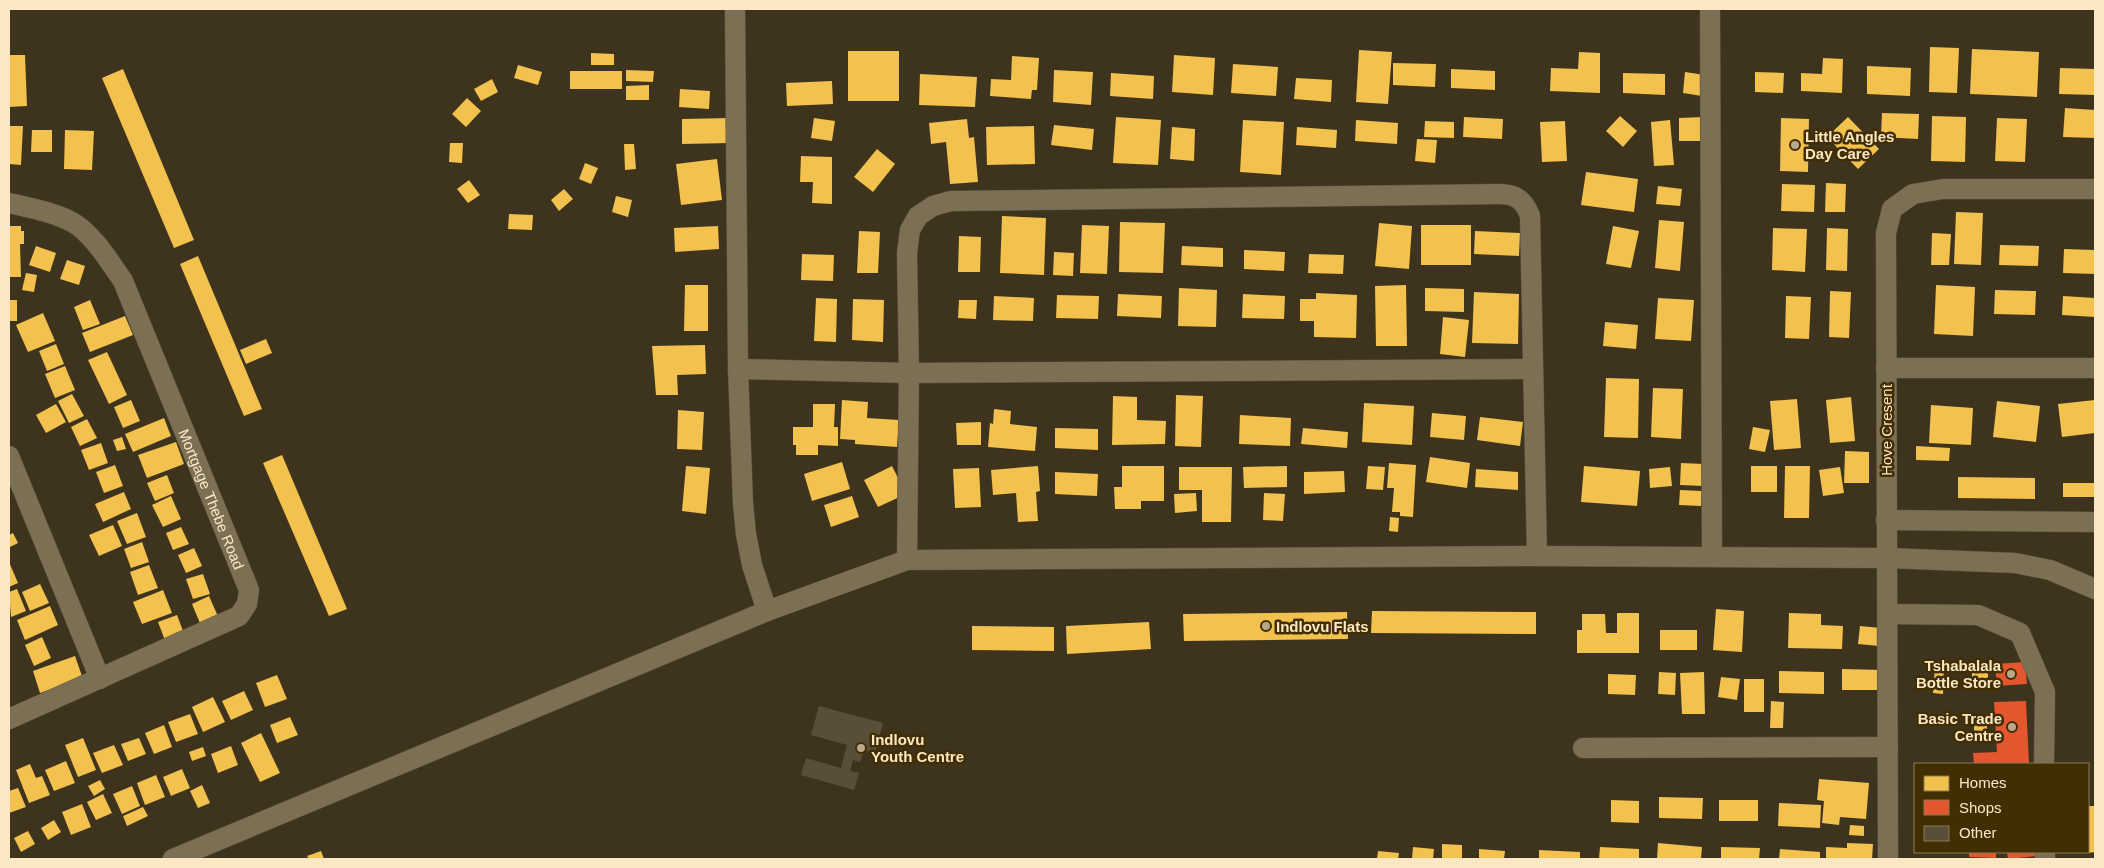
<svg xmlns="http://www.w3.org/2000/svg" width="2104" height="868" font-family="Helvetica,sans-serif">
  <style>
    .homes { fill: #f2c14e }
    .shops { fill: #e4572e }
    .building { fill: #594f39 }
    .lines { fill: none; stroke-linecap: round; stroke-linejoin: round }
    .minor-casing { stroke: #5b513e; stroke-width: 21 }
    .minor { stroke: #7b6f54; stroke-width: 20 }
    .poi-dot { fill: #b9a889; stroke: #412e03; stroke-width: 2 }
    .labels { text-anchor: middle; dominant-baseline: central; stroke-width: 5; stroke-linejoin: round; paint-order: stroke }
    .poi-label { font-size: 15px; font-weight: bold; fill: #fbe7c3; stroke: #412e03; text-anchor: start }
    .street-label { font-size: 15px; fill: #fbe7c3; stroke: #412e03 }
  </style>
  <rect width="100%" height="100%" fill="#3e341e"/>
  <g class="homes">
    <polygon points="1930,47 1959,48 1957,93 1929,92"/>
    <polygon points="1972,49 2039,52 2037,97 1970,94"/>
    <polygon points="1359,50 1392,52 1388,104 1356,102"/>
    <rect x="848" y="51" width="51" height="50"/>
    <polygon points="1579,52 1600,53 1600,93 1550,91 1551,68 1578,69"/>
    <polygon points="591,53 614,54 614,65 591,65"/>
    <polygon points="9,55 25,55 27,106 9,107"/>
    <polygon points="1174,55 1215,58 1213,95 1172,92"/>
    <polygon points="1012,56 1039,58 1037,90 1032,90 1031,99 990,96 991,79 1011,80"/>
    <polygon points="1823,58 1843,59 1842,93 1801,91 1801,73 1822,74"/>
    <polygon points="1393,63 1436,64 1435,87 1393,85"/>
    <polygon points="1233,64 1278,67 1276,96 1231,93"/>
    <polygon points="518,65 542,72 538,85 514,78"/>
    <polygon points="1867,66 1911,68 1910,96 1867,94"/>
    <polygon points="2060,68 2095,69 2095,95 2059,94"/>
    <polygon points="123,69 194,240 174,248 102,78"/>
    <polygon points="1451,69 1495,71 1495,90 1451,88"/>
    <polygon points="626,70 654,71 653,82 626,81"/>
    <polygon points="1054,70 1093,72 1091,105 1053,102"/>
    <rect x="570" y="71" width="52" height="18"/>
    <polygon points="1685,72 1705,75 1702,96 1683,93"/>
    <polygon points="1755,72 1784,73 1783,93 1755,92"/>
    <polygon points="1111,73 1154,76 1153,99 1110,96"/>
    <polygon points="1623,73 1665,74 1665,95 1623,93"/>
    <polygon points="920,74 977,77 975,107 919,105"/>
    <polygon points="1296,78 1332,80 1331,102 1294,99"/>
    <polygon points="492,79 498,92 481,101 474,89"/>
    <polygon points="832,81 833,104 787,106 786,83"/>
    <polygon points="649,85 649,100 626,100 626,86"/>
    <polygon points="680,89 710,91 709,109 679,107"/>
    <polygon points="467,98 481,111 466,127 452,114"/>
    <polygon points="2065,108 2095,110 2095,138 2063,137"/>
    <polygon points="1882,113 1919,114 1918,139 1881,137"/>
    <polygon points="1620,116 1637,131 1623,147 1606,131"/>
    <polygon points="1932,116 1966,117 1965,162 1931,161"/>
    <polygon points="1116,117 1161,120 1158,165 1113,163"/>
    <polygon points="1464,117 1503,119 1502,139 1463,137"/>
    <polygon points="1703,117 1704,141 1679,141 1679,118"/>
    <polygon points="1848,117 1879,149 1858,169 1827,137"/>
    <polygon points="730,118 731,143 682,144 682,119"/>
    <polygon points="814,118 835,121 832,141 811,138"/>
    <polygon points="1781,118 1809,119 1808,172 1780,171"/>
    <polygon points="1997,118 2027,119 2025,162 1995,161"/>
    <polygon points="967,119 969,138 974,137 978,182 950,184 946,142 931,144 929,123"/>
    <polygon points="1243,120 1284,122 1281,175 1240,172"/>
    <polygon points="1356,120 1398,123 1397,144 1355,141"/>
    <polygon points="1670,120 1674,165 1654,166 1651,122"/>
    <polygon points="1425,121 1454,122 1454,138 1424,137"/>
    <polygon points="1565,121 1567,161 1542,162 1540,122"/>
    <polygon points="1054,125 1094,129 1092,150 1051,145"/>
    <polygon points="9,126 23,126 21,165 9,164"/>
    <polygon points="1034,126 1035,164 987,165 986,127"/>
    <polygon points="1172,127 1195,129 1194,161 1170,159"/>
    <polygon points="1297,127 1337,130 1336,148 1296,145"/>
    <polygon points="32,130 52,130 52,152 31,152"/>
    <polygon points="65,130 94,131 92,170 64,169"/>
    <polygon points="1417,139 1437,140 1435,163 1415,161"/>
    <polygon points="450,143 463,143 462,163 449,162"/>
    <polygon points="624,144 634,144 636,169 625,170"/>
    <polygon points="877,149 895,164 873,192 854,177"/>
    <polygon points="801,156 832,157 832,204 812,203 813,182 800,182"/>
    <polygon points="717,159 722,200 681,205 676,164"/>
    <polygon points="585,163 598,168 591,184 579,179"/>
    <polygon points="1586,172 1638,179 1634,212 1581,205"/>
    <polygon points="469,180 480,195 468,203 457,189"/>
    <polygon points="1826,183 1846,184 1845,212 1825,212"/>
    <polygon points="1782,184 1815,185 1814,212 1781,211"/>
    <polygon points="1658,186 1682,189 1680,206 1656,204"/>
    <polygon points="564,189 573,199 559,211 551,200"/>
    <polygon points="616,196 632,200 628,217 612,212"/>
    <polygon points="1956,212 1983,213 1981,265 1954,264"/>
    <polygon points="509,214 533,215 532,230 508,229"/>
    <polygon points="1002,216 1046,218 1044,275 1000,273"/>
    <polygon points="1659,220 1684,222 1680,271 1655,268"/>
    <polygon points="1120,222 1165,223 1163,273 1119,272"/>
    <polygon points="1379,223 1412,226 1409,269 1375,266"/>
    <polygon points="1082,225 1109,226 1107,274 1080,273"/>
    <rect x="1421" y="225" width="50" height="40"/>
    <polygon points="9,226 21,226 21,231 24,231 24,244 20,244 21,277 9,277"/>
    <polygon points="718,226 719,249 675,252 674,228"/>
    <polygon points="1613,226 1639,231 1631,268 1606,264"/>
    <polygon points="1773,228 1807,229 1805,272 1772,270"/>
    <polygon points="1827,228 1848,229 1847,271 1826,270"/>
    <polygon points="859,231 880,232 878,273 857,273"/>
    <polygon points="1475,231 1520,233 1519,256 1474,254"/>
    <polygon points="1932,233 1951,234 1949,265 1931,265"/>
    <polygon points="959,236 981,237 980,272 958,272"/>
    <polygon points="2000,245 2039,246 2038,266 1999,265"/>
    <polygon points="36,246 56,253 50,272 29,265"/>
    <polygon points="1182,246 1223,248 1223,267 1181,265"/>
    <polygon points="2064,249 2095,250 2095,274 2063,273"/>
    <polygon points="1244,250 1285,252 1284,271 1244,269"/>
    <polygon points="1054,252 1074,253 1073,276 1053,275"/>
    <polygon points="802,254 834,255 833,281 801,280"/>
    <polygon points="1309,254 1344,255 1343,274 1308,273"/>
    <polygon points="198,256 262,409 244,416 180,264"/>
    <polygon points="67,260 85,266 79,285 60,279"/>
    <polygon points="26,273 37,275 34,292 22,290"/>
    <polygon points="685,285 708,285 708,331 684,331"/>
    <polygon points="1406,285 1407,346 1376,346 1375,286"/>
    <polygon points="1936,285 1975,287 1973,336 1934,334"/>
    <polygon points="1179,288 1217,290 1216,327 1178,326"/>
    <polygon points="1425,288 1464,289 1464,312 1425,311"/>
    <polygon points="1995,290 2036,291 2035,315 1994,314"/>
    <polygon points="1830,291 1851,292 1849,338 1829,337"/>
    <polygon points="1474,292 1519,294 1518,344 1472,343"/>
    <polygon points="1316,293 1357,295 1356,338 1314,337 1314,321 1300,321 1300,299 1316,299"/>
    <polygon points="1118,294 1162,296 1161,318 1117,316"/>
    <polygon points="1243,294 1285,296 1284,319 1242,318"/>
    <polygon points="1057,295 1099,296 1098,319 1056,318"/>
    <polygon points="994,296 1034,298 1033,321 993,320"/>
    <polygon points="1786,296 1811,297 1809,339 1785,338"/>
    <polygon points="2063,296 2095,298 2095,317 2062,315"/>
    <polygon points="816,298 837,299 836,342 814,341"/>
    <polygon points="1658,298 1694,300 1691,341 1655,339"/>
    <polygon points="853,299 884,300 883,342 852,340"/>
    <rect x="9" y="300" width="8" height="21"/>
    <polygon points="90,300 100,324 83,330 74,307"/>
    <polygon points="959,300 977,300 976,319 958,318"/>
    <polygon points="43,313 55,341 28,352 16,325"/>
    <polygon points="125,316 133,335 90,352 82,333"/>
    <polygon points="1443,317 1469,320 1465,357 1440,354"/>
    <polygon points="1605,322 1638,325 1636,349 1603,346"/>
    <polygon points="266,339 272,353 246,364 240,350"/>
    <polygon points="56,344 64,364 47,371 39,351"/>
    <polygon points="705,345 706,374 677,375 678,395 656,395 652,346"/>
    <polygon points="107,352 127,395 109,404 88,360"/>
    <polygon points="65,366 75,390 55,398 45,374"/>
    <polygon points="1606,378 1639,379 1638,438 1604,437"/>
    <polygon points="1653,388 1683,389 1681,439 1651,437"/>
    <polygon points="72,394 84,416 69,423 58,401"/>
    <polygon points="1176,395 1203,396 1201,447 1175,446"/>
    <polygon points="1113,396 1137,397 1137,420 1166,421 1165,444 1112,445"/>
    <polygon points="1851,397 1855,441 1830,443 1826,400"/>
    <polygon points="1797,399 1801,448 1774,450 1770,401"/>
    <polygon points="131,400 140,421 123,428 114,407"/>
    <polygon points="842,400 868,402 867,418 899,420 897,447 855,444 855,440 840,439"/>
    <polygon points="2095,400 2095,433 2062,437 2058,404"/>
    <polygon points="1997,401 2040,406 2036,442 1993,437"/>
    <polygon points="1364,403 1414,406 1412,445 1362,442"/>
    <polygon points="56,404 66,422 46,433 36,415"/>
    <polygon points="813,404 835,404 834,427 838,427 838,446 818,445 818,455 796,455 796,445 793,445 793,427 813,427"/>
    <polygon points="1931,405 1973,408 1971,445 1929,443"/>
    <polygon points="994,409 1011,411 1010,424 1037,427 1035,451 988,447 990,423 993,424"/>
    <polygon points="678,410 704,412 702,450 677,449"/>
    <polygon points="1432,413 1466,416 1464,440 1430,437"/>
    <polygon points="1240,415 1291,418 1290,446 1239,444"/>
    <polygon points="1480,417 1523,422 1520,446 1477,440"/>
    <polygon points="164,418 171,436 133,452 125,434"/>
    <polygon points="87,419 97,438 80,446 71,427"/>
    <polygon points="981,422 981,445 957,445 956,423"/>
    <polygon points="1753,427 1770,430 1765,452 1749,449"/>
    <polygon points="1055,428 1098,429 1098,450 1055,448"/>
    <polygon points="1303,428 1348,432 1347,448 1301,444"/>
    <polygon points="122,437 126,449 117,451 113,440"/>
    <polygon points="176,442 184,464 147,478 138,455"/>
    <polygon points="101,443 108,463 89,470 81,450"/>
    <polygon points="1916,446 1950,448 1949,461 1916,460"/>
    <polygon points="1845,451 1869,452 1869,483 1844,483"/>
    <polygon points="282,455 347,609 329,616 263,463"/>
    <polygon points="1430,457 1470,463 1467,488 1426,482"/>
    <polygon points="842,462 850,489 812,501 804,474"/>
    <polygon points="1389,463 1416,465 1413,517 1400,516 1400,512 1392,512 1394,488 1387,488"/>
    <polygon points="1681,463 1704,464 1703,486 1680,485"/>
    <polygon points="115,465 123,486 104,493 96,472"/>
    <polygon points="686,466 710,468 706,514 682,511"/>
    <polygon points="892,466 906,494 878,507 864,480"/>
    <polygon points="1038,466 1040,491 1036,492 1038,521 1018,522 1016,493 993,495 991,470"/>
    <polygon points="1122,466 1164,466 1164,501 1141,501 1141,509 1115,509 1114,487 1122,487"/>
    <polygon points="1287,466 1287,487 1244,488 1243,467"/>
    <polygon points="1368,466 1385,467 1383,490 1366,489"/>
    <polygon points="1584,466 1640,471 1637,506 1581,502"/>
    <rect x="1751" y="466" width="26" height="26"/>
    <polygon points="1785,466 1810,466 1809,518 1784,518"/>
    <polygon points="1179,467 1232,467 1231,522 1202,522 1202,490 1179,490"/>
    <polygon points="1670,467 1672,486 1650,488 1649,469"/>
    <polygon points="1840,467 1844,493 1823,496 1819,470"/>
    <polygon points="979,468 981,507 955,508 953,469"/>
    <polygon points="1476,469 1518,472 1518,490 1475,487"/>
    <polygon points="1344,471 1345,492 1304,494 1304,472"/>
    <polygon points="1055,472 1098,474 1097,496 1055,494"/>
    <polygon points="167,475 174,493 155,501 147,483"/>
    <polygon points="1958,477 2035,478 2035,499 1958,498"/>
    <rect x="2063" y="483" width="32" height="14"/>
    <polygon points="1680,490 1702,491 1701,506 1679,505"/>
    <polygon points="124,492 131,509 103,522 95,504"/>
    <polygon points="1196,493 1197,511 1175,513 1174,494"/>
    <polygon points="1264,493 1285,494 1283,521 1263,520"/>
    <polygon points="171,496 181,519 163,527 152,505"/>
    <polygon points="852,496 859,517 831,527 824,505"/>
    <polygon points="137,513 146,537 127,544 117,521"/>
    <polygon points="1390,517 1399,518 1398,532 1389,531"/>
    <polygon points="113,525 122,546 99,556 89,535"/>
    <polygon points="181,527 189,544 173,550 166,533"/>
    <polygon points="13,533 18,543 10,547 9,535"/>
    <polygon points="142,542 149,562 131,568 124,549"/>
    <polygon points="194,548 202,566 186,573 178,555"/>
    <polygon points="9,562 18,583 9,587"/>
    <polygon points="149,565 158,588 138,595 130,572"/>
    <polygon points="203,574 210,594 193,599 186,579"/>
    <polygon points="40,584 49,603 30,611 22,592"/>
    <polygon points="17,589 26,611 11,617 9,592"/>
    <polygon points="163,590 172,613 142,624 133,602"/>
    <polygon points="209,596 220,621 202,628 192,604"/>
    <polygon points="50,606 58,625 25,640 17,620"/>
    <polygon points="1716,609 1744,611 1742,652 1713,650"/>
    <polygon points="1372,611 1536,612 1536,634 1371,633"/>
    <polygon points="1347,612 1348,639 1184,641 1183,614"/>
    <polygon points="1617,613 1639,613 1639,653 1577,653 1577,630 1582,630 1582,614 1605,614 1606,633 1617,633"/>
    <polygon points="1789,613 1821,614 1821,625 1843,626 1842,649 1788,648"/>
    <polygon points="177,615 185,636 166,643 158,622"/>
    <polygon points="1149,622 1151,649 1067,654 1066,626"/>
    <polygon points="972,626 1054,627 1054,651 972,650"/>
    <polygon points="1860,626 1881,628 1879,646 1858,644"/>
    <rect x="1660" y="630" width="37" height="20"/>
    <polygon points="42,637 51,658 34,666 25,645"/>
    <polygon points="75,656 83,679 40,693 33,671"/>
    <polygon points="1935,667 1944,667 1943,694 1933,693"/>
    <rect x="1972" y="667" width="16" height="17"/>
    <polygon points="1842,669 1882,670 1883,690 1842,690"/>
    <polygon points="1779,671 1824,672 1824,694 1779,693"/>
    <polygon points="1659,672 1676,673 1675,695 1658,694"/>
    <polygon points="1704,672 1705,714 1682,714 1680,673"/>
    <polygon points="1608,674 1636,675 1635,695 1608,694"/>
    <polygon points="277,675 287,699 265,707 256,683"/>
    <polygon points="1721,677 1740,679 1737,700 1718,697"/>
    <rect x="1744" y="679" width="20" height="33"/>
    <polygon points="244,691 253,710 231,720 222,701"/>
    <polygon points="213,697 225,722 203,732 192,707"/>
    <polygon points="1771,701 1784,702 1783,728 1770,728"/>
    <polygon points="190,714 198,734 176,742 168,722"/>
    <polygon points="290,717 298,735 277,743 270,725"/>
    <rect x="1974" y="717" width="13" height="24"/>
    <polygon points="164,725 172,747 154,754 145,733"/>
    <polygon points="261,733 280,773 260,782 241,743"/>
    <polygon points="83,738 96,770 78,777 65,745"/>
    <polygon points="139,738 146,754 128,761 121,744"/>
    <polygon points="114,745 123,765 102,773 93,753"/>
    <polygon points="231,746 238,765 218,773 211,754"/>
    <polygon points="203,747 206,756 192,761 189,752"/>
    <polygon points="66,761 75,783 54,791 45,770"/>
    <polygon points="30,764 36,778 42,776 50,795 29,803 16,770"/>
    <polygon points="182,769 190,788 171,796 163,777"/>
    <polygon points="156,775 165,797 145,805 137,783"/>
    <polygon points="1819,779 1869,783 1866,819 1840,817 1839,825 1822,823 1824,801 1817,800"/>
    <polygon points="100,780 105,789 94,796 88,786"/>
    <polygon points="202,785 210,803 198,808 190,791"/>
    <polygon points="132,786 140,806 122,814 113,794"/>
    <polygon points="18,788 26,807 9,813 9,791"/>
    <polygon points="103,794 112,813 96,820 87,802"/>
    <polygon points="1659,797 1703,798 1702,819 1659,818"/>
    <polygon points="1611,800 1639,801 1639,823 1611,822"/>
    <rect x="1719" y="800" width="39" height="21"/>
    <polygon points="1779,803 1821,805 1820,828 1778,826"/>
    <polygon points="82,804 91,827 71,835 62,812"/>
    <polygon points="2088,806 2095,806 2095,852 2088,853"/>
    <polygon points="143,807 148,816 127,826 123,816"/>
    <polygon points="54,820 61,832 48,840 41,828"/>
    <polygon points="1850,825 1864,826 1864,836 1849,835"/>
    <polygon points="28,831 35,844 21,852 14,838"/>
    <polygon points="1658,843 1702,847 1701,859 1657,859"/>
    <polygon points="1847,843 1873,844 1872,859 1826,859 1826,847 1847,848"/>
    <polygon points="1442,844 1462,845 1462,859 1442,859"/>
    <polygon points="1413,847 1434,849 1433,859 1412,859"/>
    <polygon points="1600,847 1639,849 1639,859 1599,859"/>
    <polygon points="1721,847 1760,848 1759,859 1721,859"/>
    <polygon points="1479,849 1505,851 1504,859 1479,859"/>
    <polygon points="1780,849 1820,852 1820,859 1779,859"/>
    <polygon points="1539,850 1580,852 1580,859 1539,859"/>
    <polygon points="321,851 324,859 309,859 307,856"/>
    <polygon points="1378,851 1399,853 1398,859 1377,859"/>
  </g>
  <g class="shops">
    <polygon points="2025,662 2027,684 1997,686 1995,664"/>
    <polygon points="2026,701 2029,764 1974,764 1973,753 1997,752 1994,702"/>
    <polygon points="1969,852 1996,852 1996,858 1969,857"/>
    <polygon points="2007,852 2035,852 2036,856 2008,859"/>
  </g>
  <polygon class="building" points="819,706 883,723 875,753 864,750 860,762 853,760 850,771 859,773 854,790 801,775 806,758 841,768 847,745 811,735"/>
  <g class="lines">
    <defs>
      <g id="minor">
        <polyline points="735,9 738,369 743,503 746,534 752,565 767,611"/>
        <polyline points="1710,9 1712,556"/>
        <path id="s1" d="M9 203C30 208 53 212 72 222 92 233 110 262 123 281L249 590 247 604 239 616 9 719"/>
        <polyline points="1886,368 2095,368"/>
        <polyline points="738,369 909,373 1532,369"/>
        <polyline points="9,456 100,679"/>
        <polyline points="1886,520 2095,522"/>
        <path d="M907 560 909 373 907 253 910 230 918 216 933 206 951 201 1499 194C1516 194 1524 200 1530 216L1537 556"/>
        <polyline points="1888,614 1978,615 2020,633 2045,692 2044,764"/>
        <polyline points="1583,748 1888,747"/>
        <polyline points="2045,852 2045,859"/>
        <polyline points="173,859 767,611 907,560 1537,556 1887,558 2015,563 2050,570 2095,589"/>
        <polyline points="1888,859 1886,233 1892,209 1913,194 1943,189 2095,189"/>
      </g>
    </defs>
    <use href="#minor" class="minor-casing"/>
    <use href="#minor" class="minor"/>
  </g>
  <g class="poi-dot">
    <circle cx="1795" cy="145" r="5"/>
    <circle cx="1266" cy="626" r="5"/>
    <circle cx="2011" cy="674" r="5"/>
    <circle cx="2012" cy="727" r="5"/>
    <circle cx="861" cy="748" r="5"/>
  </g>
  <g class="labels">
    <g class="poi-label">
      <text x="1805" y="136">Little Angles<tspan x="1805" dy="17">Day Care</tspan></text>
      <text x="1276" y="626">Indlovu Flats</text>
      <text x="2001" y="665" text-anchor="end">Tshabalala<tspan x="2001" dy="17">Bottle Store</tspan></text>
      <text x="2002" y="718" text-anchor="end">Basic Trade<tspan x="2002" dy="17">Centre</tspan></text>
      <text x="871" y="739">Indlovu<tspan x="871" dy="17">Youth Centre</tspan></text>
    </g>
    <g class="street-label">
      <text transform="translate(1886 430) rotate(-90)">Hove Cresent</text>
      <text stroke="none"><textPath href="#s1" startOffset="380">Mortgage Thebe Road</textPath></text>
    </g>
  </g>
  <rect width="2104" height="868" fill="none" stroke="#fbe7c3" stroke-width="20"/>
  <rect x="1914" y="763" width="175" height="90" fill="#412e03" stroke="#8b7850"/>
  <rect x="1924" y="776" width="25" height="15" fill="#f2c14e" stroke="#8b7850"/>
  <text x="1959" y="788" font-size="15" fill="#fbe7c3">Homes</text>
  <rect x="1924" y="800" width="25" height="15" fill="#e4572e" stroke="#8b7850"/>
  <text x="1959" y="813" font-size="15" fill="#fbe7c3">Shops</text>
  <rect x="1924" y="826" width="25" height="15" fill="#594f39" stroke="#8b7850"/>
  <text x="1959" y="838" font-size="15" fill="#fbe7c3">Other</text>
</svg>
